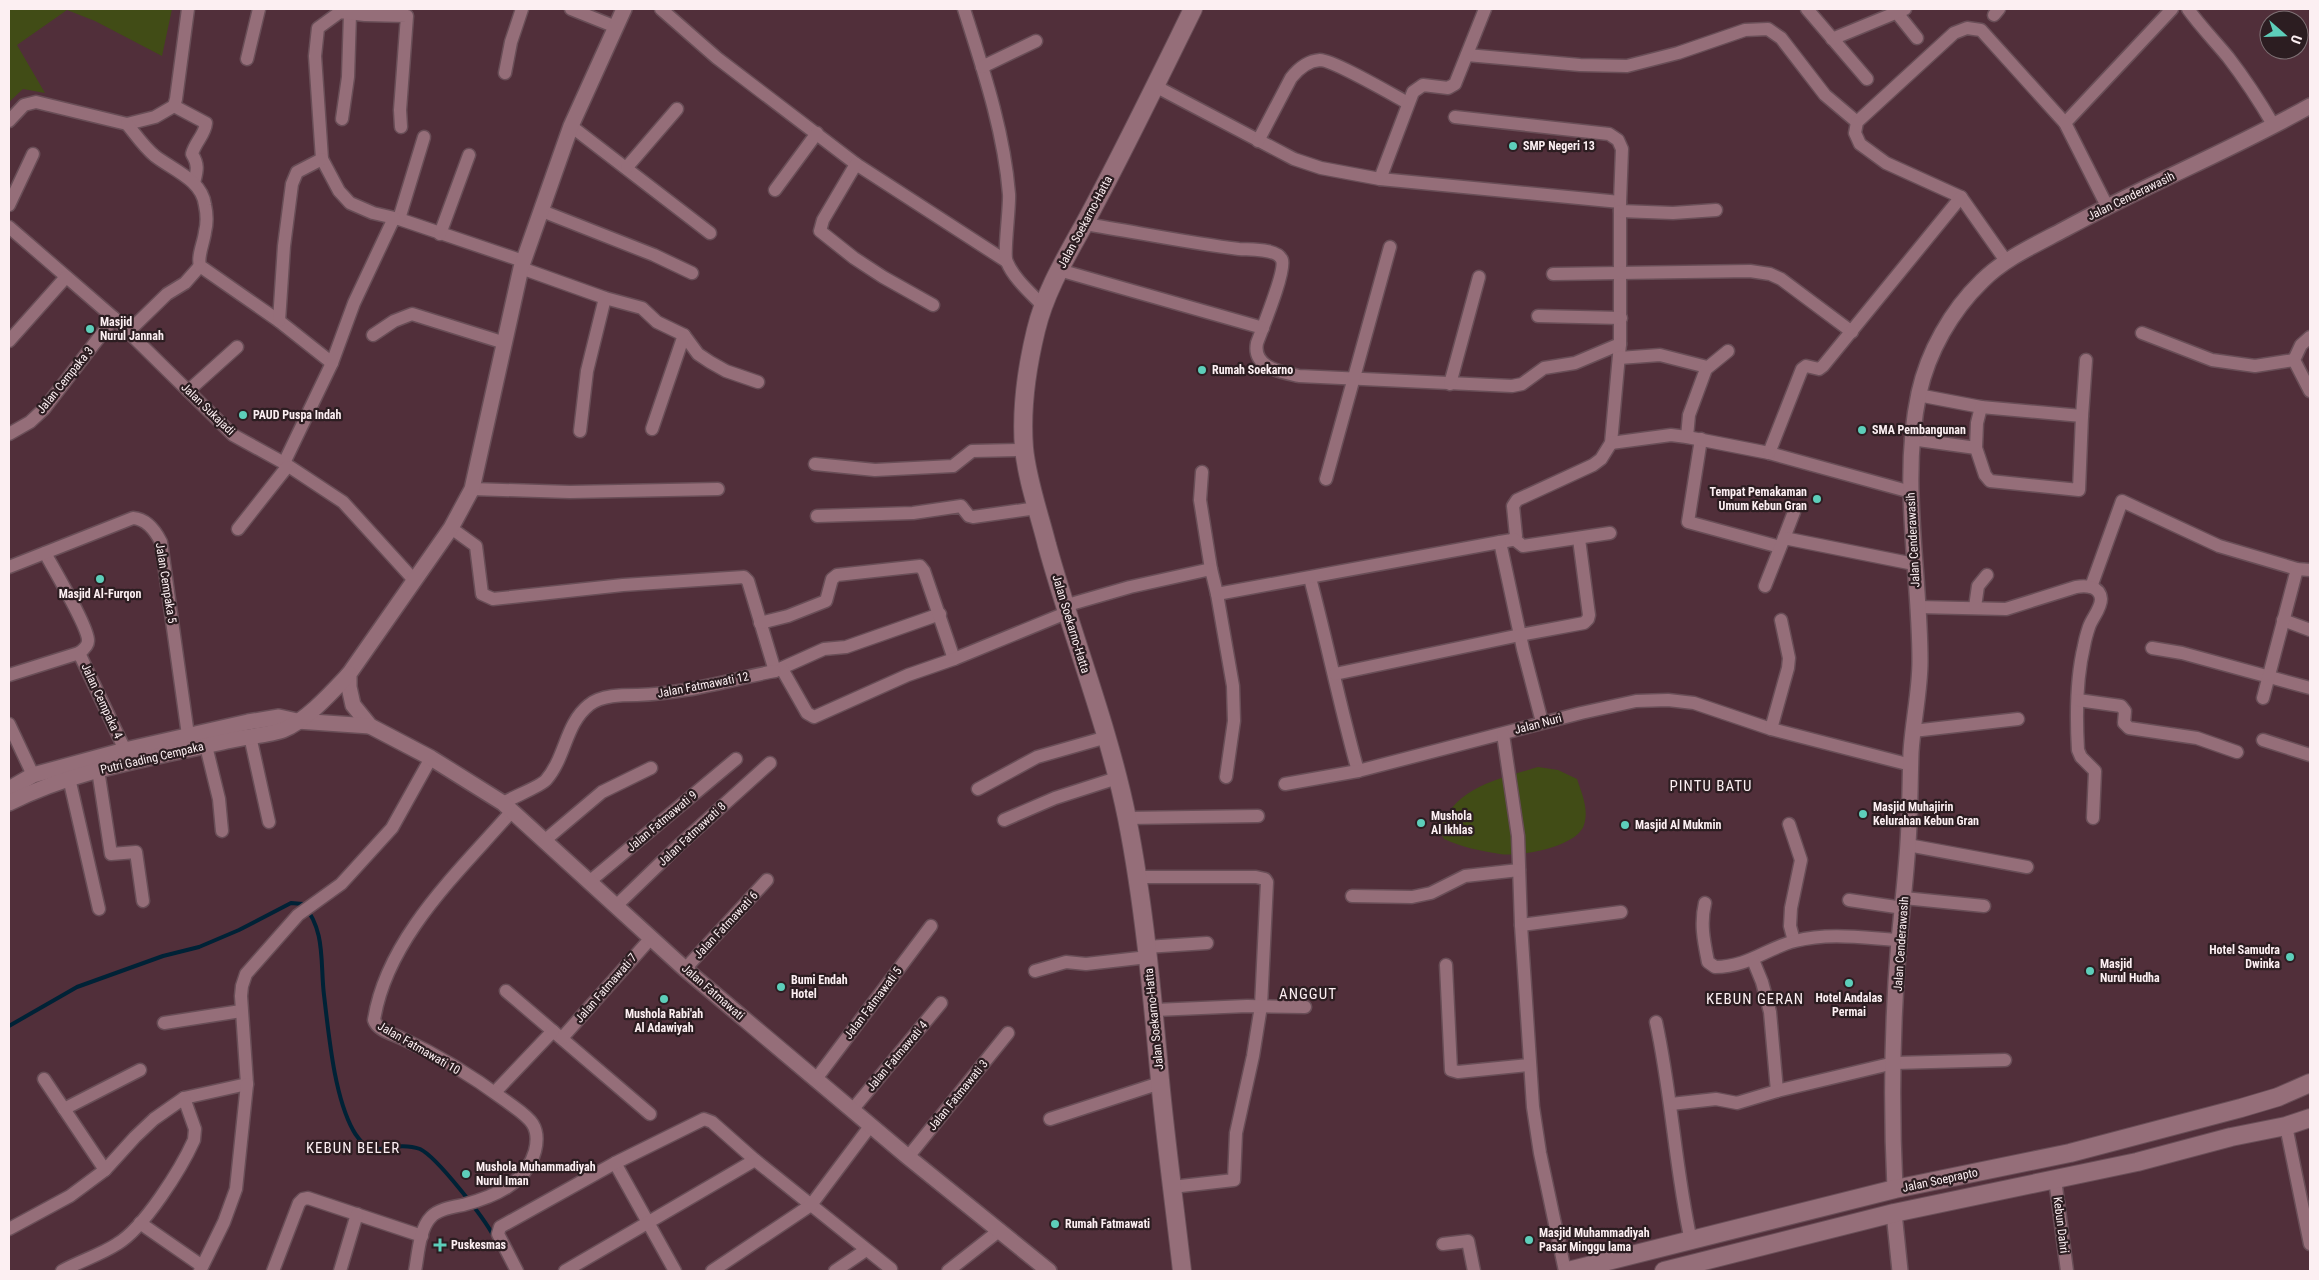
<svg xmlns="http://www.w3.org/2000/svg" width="2319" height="1280" font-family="'Roboto Condensed',sans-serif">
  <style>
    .green { fill: #414c16 }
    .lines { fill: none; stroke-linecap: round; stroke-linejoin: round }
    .stream { stroke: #002236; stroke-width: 4 }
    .minor-casing { stroke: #694e57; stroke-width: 15 }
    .tertiary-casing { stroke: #694e57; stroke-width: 18 }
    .secondary-casing { stroke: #694e57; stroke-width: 20 }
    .minor { stroke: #956e79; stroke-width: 12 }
    .tertiary { stroke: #956e79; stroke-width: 15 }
    .secondary { stroke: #956e79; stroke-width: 18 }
    .poi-dot { fill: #5dceba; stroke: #2c1d21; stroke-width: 2 }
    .labels { text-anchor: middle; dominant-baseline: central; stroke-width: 4.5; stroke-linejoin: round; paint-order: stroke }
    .poi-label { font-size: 12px; font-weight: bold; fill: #fceff2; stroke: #2c1d21; text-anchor: start }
    .street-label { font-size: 12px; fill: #fceff2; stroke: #2c1d21 }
    .quarter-label { font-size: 15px; letter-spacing: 1px; fill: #fceff2; stroke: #2c1d21 }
  </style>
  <rect width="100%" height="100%" fill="#512f3a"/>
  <g class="green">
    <polygon points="9,9 172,9 162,56 95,21 67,10 17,45 45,93 23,89 9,102"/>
    <path d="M1538 767 1558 770 1577 779C1582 794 1589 809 1584 825 1577 847 1520 857 1500 854 1481 851 1461 847 1444 839L1440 832C1452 787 1500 779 1538 767Z"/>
  </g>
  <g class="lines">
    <path class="stream" d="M9 1026 77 987 163 956 199 947 239 930 291 903 303 904C326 931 320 962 324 995 329 1036 334 1095 353 1130 357 1138 364 1145 370 1151 385 1148 404 1143 420 1149 437 1157 485 1219 494 1237"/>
    <defs>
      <g id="minor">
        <polyline points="571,9 616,27"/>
        <polyline points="661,9 717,58 856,164 1006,261"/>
        <path d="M964 9C983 69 1004 131 1009 194 1010 207 1003 255 1007 262 1014 279 1031 293 1043 306"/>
        <polyline points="1807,9 1867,79"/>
        <path d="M2188 9C2200 26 2215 41 2228 57 2245 79 2260 102 2274 126"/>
        <polyline points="1897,13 1917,38"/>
        <polyline points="1994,15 1999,9"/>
        <polyline points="1832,39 1905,9"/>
        <polyline points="1467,55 1580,65 1627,66 1678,53 1745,30 1768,29 1781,38 1825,95 1857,122"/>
        <polyline points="247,59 259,9"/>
        <polyline points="982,67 1036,41"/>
        <polyline points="505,73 511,42 522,9"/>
        <polyline points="1155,86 1294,159 1321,168 1380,179 1620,202 1620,344 1611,443 1601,459 1593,465 1517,500 1513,506 1516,536 1512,540 1500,542 1523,649 1542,722"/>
        <path d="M174 106 206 123C205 135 195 142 192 154 199 165 197 171 194 183"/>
        <polyline points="1455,117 1609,134 1618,140 1622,149 1620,202"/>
        <polyline points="342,119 348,77 350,14"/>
        <polyline points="9,121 24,105 36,102 127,124 155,117 174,106 176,99 188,9"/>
        <polyline points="2065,123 2172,9"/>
        <path d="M127 124C136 135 144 147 155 156 173 170 202 180 205 205 207 214 207 224 205 232 204 242 197 256 200 266L279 321 332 363"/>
        <polyline points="571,126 710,233"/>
        <polyline points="401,127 400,110 407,16 365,15 340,12 318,28 315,56 322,159 339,191 350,203 373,213 399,219 523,261"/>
        <path d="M1258 141 1291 78C1298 69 1307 61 1320 60 1333 60 1393 95 1408 103"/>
        <polyline points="856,164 823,220 820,231 854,258 883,277 933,305"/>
        <polyline points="627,167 677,109"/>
        <polyline points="1380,179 1413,92 1423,85 1448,88 1455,84 1485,9"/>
        <polyline points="775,190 817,133"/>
        <polyline points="9,205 33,154"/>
        <polyline points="542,211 654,255 692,273"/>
        <polyline points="1620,211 1673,213 1716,210"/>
        <polyline points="399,219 424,137"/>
        <path d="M1085 224C1136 232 1188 243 1239 249 1250 250 1277 248 1282 260 1286 271 1262 329 1257 343 1252 368 1282 372 1299 376L1512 386 1522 384 1544 368 1575 363 1620 344"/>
        <polyline points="9,227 114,318 233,435 284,463 343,502 414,580"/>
        <polyline points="440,234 469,155"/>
        <polyline points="2006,261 1961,197 1886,163 1860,144 1855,133 1857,122 1954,33 1967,28 1981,30 2065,123 2107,206"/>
        <polyline points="521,268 605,298 642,308 657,322 684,335 698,354 710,362 726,371 758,382"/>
        <polyline points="1059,270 1263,328"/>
        <polyline points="1553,274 1750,271 1770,274 1781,279 1852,332"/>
        <polyline points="1538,316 1621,318"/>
        <polyline points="279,321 284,246 292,184 297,172 322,159"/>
        <polyline points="128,332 167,294 185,283 200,266"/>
        <polyline points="2142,333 2212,360 2255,366 2294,360"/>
        <polyline points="373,335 394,321 412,314 505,343"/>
        <polyline points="2310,337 2301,345 2294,360 2310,391"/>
        <polyline points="9,341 66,277"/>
        <polyline points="1619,358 1660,355 1707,367"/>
        <polyline points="1450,384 1479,277"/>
        <polyline points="188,391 237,347"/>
        <polyline points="1918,395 1981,407"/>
        <polyline points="2082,416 2086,360"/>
        <polyline points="652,429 684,335"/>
        <polyline points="580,431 587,371 605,298"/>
        <polyline points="9,434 30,422 44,409 114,318"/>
        <polyline points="1687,437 1689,415 1706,369 1728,351"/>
        <polyline points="1701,439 1688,522 1780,547"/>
        <polyline points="1911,439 1976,448 1985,475 1990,481 2079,490 2082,416 1981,407 1977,423 1976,448"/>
        <polyline points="1611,443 1671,435 1687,437 1769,453 1911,492"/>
        <polyline points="1769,453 1802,369 1806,366 1819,369 1823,366 1961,197"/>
        <polyline points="284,463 332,363 354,303 394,218"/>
        <polyline points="815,464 875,470 953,466 972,451 1024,450"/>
        <polyline points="1202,472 1200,500 1211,569"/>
        <polyline points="1326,479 1390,247"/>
        <polyline points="472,489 570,492 718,489"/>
        <polyline points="817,516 913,513 961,506 969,516 973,517 1037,508"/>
        <polyline points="451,528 476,546 482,594 493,599 623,585 744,577 748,581 775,671 824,649 846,647 940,614"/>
        <polyline points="238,529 287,467"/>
        <polyline points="1784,538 1794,512"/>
        <polyline points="1514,539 1523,546 1610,533"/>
        <path d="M45 553C53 568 89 628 88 641 88 646 83 650 79 653"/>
        <path d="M9 567 133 518C147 519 155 530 161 542L188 735"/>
        <path d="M1310 578C1327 642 1340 707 1358 771L1581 713 1636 701 1668 700 1694 703 1771 729 1911 765"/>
        <polyline points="1765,586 1784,538 1914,564"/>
        <polyline points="2091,587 2122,501 2219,546 2297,569 2310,570"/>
        <polyline points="1217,594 1233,686 1234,721 1226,777"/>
        <polyline points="1064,606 1130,587 1211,569 1217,594 1500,542"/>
        <path d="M1918 607 2006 609 2076 587C2086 585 2100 586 2101 599 2101 609 2092 618 2089 627 2087 633 2085 640 2084 646 2076 679 2076 716 2078 750L2081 757 2095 771 2093 818"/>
        <polyline points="1975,607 1978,586 1987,575"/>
        <polyline points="2283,620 2310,630"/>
        <polyline points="760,623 788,616 826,601 832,579 837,575 920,566 924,571 954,659"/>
        <polyline points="2152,648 2182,653 2310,688"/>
        <polyline points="782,669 807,713 814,717 908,675 954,659 1066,613"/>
        <polyline points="1335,674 1520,635 1584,623 1588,619 1589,615 1579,539"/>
        <polyline points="9,675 79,653 125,750 126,758"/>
        <polyline points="2263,698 2297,569"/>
        <polyline points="2078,700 2121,706 2125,711 2124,723 2129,728 2197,738 2237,752"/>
        <polyline points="9,724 33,775"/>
        <polyline points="1771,729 1788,668 1789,658 1781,620"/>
        <polyline points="1913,731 2018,719"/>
        <polyline points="1503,734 1518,836 1521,925 1533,1107 1540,1153 1565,1271"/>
        <polyline points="250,736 269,822"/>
        <polyline points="2263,740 2310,755"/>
        <polyline points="206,746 219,799 222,831"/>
        <polyline points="98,770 111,854 136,852 143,901"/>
        <polyline points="69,778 99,909"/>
        <polyline points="1285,784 1358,771"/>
        <polyline points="978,789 1037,757 1107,737"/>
        <path d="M503 803C513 797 541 786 546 780 566 757 565 724 589 705 601 695 622 695 637 695 684 694 729 680 775 671"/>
        <polyline points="1127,818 1258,816"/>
        <polyline points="1004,820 1055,798 1117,778"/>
        <polyline points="1789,824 1801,860 1791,908 1790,926 1794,941"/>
        <polyline points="544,841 602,792 651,768"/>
        <polyline points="1908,845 2027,867"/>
        <polyline points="1137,877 1256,877 1265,879 1267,882 1261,1006 1253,1056 1236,1133 1234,1180 1172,1187"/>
        <polyline points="589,882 736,759"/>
        <polyline points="1352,896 1412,897 1431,893 1465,876 1519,870"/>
        <polyline points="1904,898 1984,906"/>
        <polyline points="1849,900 1903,908"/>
        <path d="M1705 903C1700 924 1704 942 1708 962L1715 967C1748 967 1767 948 1795 941 1830 932 1865 938 1899 940"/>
        <polyline points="616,906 678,846 770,763"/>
        <polyline points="1521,925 1621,912"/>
        <polyline points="1146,947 1207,943"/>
        <polyline points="1753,960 1762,982 1770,1012 1777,1091"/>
        <polyline points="1446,965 1451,1070 1458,1072 1529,1065"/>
        <polyline points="685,969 767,880"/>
        <polyline points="1035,971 1066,962 1086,964 1148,957"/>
        <polyline points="506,991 650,1114"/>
        <polyline points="1155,1010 1247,1006 1305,1007"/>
        <path d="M1656 1022C1672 1095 1675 1169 1691 1241"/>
        <polyline points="164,1023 241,1011"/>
        <polyline points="562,1038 651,938"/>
        <polyline points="816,1079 931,926"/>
        <polyline points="495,1092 553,1031"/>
        <polyline points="1671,1104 1716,1099 1737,1103 1777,1091 1894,1063 2005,1060"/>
        <polyline points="64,1109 140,1070"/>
        <polyline points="853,1109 941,1003"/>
        <polyline points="1050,1119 1160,1083"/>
        <polyline points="2286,1126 2310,1244"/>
        <polyline points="908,1157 1008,1033"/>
        <polyline points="615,1163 675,1271"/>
        <polyline points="105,1170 135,1137 154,1119 184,1098 247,1084 241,996 242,986 246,974 298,915 341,884 392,828 431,758"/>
        <polyline points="2055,1179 2067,1271"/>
        <polyline points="140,1223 202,1266"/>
        <polyline points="9,1229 70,1196 105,1170 44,1079"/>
        <polyline points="1443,1244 1468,1241 1474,1271"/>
        <path d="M62 1271C80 1261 100 1255 117 1244 144 1228 181 1169 194 1140L195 1129 184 1098"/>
        <polyline points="200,1271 224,1222 236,1189 247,1084"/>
        <polyline points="273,1271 299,1203 303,1199 308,1198 422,1236"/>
        <polyline points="340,1271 357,1214"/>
        <path d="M415 1271C418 1256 419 1229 431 1217 438 1209 453 1207 463 1205 493 1197 526 1184 535 1151 542 1123 526 1116 506 1101 475 1078 436 1054 401 1038 393 1034 377 1030 374 1020 387 937 459 872 512 811"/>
        <polyline points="517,1271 498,1234 500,1227 615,1163 704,1119 712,1122 755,1160 891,1269"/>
        <polyline points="565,1271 755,1160"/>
        <polyline points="712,1271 811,1205 871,1125"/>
        <polyline points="835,1271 866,1250"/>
        <polyline points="948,1271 1000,1230"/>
      </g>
      <g id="tertiary">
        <polyline points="624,9 571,126 521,268 472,489 451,528 349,674 349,687 353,705 370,726 431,758 503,803 685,969 908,1157 1049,1271"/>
        <polyline points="9,789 33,775 125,750 248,722 279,717 297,721 370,726"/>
        <path d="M9 803C77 769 153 758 227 741 242 737 270 735 283 730 306 721 332 692 349 674"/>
        <path d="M1895 1189C1891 1107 1892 1023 1899 941 1902 908 1906 876 1908 843 1910 813 1910 782 1911 752 1913 721 1920 691 1920 661 1920 571 1900 482 1919 393 1928 352 1951 311 1982 281 2005 258 2037 244 2065 229 2145 185 2230 151 2310 106"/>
        <polyline points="1894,1213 1900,1271"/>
      </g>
      <g id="secondary">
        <path d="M1182 1271C1175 1208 1166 1144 1160 1080 1152 993 1144 904 1127 818 1108 725 1072 636 1047 545 1039 513 1027 480 1024 448 1021 410 1027 367 1036 330 1047 284 1074 245 1095 204 1129 140 1161 74 1193 9"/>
        <polyline points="1568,1271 1895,1189 2070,1153 2241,1108 2278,1097 2310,1083"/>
        <polyline points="1664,1271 1894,1213 2137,1162 2231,1137 2286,1126 2310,1118"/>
      </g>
    </defs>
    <use href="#minor" class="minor-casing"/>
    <use href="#tertiary" class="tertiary-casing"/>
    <use href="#secondary" class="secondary-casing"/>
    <use href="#minor" class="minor"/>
    <use href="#tertiary" class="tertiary"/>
    <use href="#secondary" class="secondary"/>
  </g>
  <g class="poi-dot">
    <circle cx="1513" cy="146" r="5"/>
    <circle cx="90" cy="329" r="5"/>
    <circle cx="1202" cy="370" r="5"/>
    <circle cx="243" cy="415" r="5"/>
    <circle cx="1862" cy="430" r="5"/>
    <circle cx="1817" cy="499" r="5"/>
    <circle cx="100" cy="579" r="5"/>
    <circle cx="1863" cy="814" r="5"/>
    <circle cx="1421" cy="823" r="5"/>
    <circle cx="1625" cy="825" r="5"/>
    <circle cx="2290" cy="957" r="5"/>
    <circle cx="2090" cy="971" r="5"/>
    <circle cx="1849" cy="983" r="5"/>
    <circle cx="781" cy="987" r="5"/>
    <circle cx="664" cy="999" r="5"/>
    <circle cx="466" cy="1174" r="5"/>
    <circle cx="1055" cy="1224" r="5"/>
    <circle cx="1529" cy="1240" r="5"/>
    <path d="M437.5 1237.5h5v5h5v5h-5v5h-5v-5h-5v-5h5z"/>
  </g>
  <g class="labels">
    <g class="poi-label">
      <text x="1523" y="146">SMP Negeri 13</text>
      <text x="100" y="322">Masjid<tspan x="100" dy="14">Nurul Jannah</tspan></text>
      <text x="1212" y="370">Rumah Soekarno</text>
      <text x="253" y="415">PAUD Puspa Indah</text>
      <text x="1872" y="430">SMA Pembangunan</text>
      <text x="1807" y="492" text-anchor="end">Tempat Pemakaman<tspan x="1807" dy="14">Umum Kebun Gran</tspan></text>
      <text x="100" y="594" text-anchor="middle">Masjid Al-Furqon</text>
      <text x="1873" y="807">Masjid Muhajirin<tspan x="1873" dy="14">Kelurahan Kebun Gran</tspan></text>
      <text x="1431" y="816">Mushola<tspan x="1431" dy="14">Al Ikhlas</tspan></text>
      <text x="1635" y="825">Masjid Al Mukmin</text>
      <text x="2280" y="950" text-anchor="end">Hotel Samudra<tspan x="2280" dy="14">Dwinka</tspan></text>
      <text x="2100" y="964">Masjid<tspan x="2100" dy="14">Nurul Hudha</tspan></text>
      <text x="791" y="980">Bumi Endah<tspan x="791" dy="14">Hotel</tspan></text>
      <text x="1849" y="998" text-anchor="middle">Hotel Andalas<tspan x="1849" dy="14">Permai</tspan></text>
      <text x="664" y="1014" text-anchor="middle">Mushola Rabi'ah<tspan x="664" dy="14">Al Adawiyah</tspan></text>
      <text x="476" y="1167">Mushola Muhammadiyah<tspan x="476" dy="14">Nurul Iman</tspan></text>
      <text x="1065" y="1224">Rumah Fatmawati</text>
      <text x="1539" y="1233">Masjid Muhammadiyah<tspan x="1539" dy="14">Pasar Minggu lama</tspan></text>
      <text x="451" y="1245">Puskesmas</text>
    </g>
    <g class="street-label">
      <text transform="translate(2131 196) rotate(-26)">Jalan Cenderawasih</text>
      <text transform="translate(1085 222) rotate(-62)">Jalan Soekarno-Hatta</text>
      <text transform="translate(65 380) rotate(-51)">Jalan Cempaka 3</text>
      <text transform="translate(208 409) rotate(44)">Jalan Sukajadi</text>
      <text transform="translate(1913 540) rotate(-93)">Jalan Cenderawasih</text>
      <text transform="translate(166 583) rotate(81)">Jalan Cempaka 5</text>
      <text transform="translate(1071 624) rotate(73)">Jalan Soekarno-Hatta</text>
      <text transform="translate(703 685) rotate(-11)">Jalan Fatmawati 12</text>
      <text transform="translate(102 701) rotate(65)">Jalan Cempaka 4</text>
      <text transform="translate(1538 724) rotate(-15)">Jalan Nuri</text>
      <text transform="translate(152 758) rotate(-13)">Putri Gading Cempaka</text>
      <text transform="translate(662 821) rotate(-40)">Jalan Fatmawati 9</text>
      <text transform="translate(692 834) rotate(-43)">Jalan Fatmawati 8</text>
      <text transform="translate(726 925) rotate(-47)">Jalan Fatmawati 6</text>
      <text transform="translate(1901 944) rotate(-86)">Jalan Cenderawasih</text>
      <text transform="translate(606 988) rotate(-49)">Jalan Fatmawati 7</text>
      <text transform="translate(713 992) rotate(41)">Jalan Fatmawati</text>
      <text transform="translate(873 1003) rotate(-53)">Jalan Fatmawati 5</text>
      <text transform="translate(1154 1019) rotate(-96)">Jalan Soekarno-Hatta</text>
      <text transform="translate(419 1048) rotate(30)">Jalan Fatmawati 10</text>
      <text transform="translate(897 1056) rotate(-50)">Jalan Fatmawati 4</text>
      <text transform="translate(958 1095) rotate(-51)">Jalan Fatmawati 3</text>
      <text transform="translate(1940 1180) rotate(-12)">Jalan Soeprapto</text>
      <text transform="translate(2061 1225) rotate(83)">Kebun Dahri</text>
    </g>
    <g class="quarter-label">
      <text x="1711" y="786">PINTU BATU</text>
      <text x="1308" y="994">ANGGUT</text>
      <text x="1755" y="999">KEBUN GERAN</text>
      <text x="353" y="1148">KEBUN BELER</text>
    </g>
  </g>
  <rect width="2319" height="1280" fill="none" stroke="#fceff2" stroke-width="20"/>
  <g transform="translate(2284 35) rotate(110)"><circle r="24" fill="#2c1d21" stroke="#7f7175"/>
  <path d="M0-4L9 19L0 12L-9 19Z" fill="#5dceba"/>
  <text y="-8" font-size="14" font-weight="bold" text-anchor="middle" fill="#fceff2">U</text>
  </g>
</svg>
